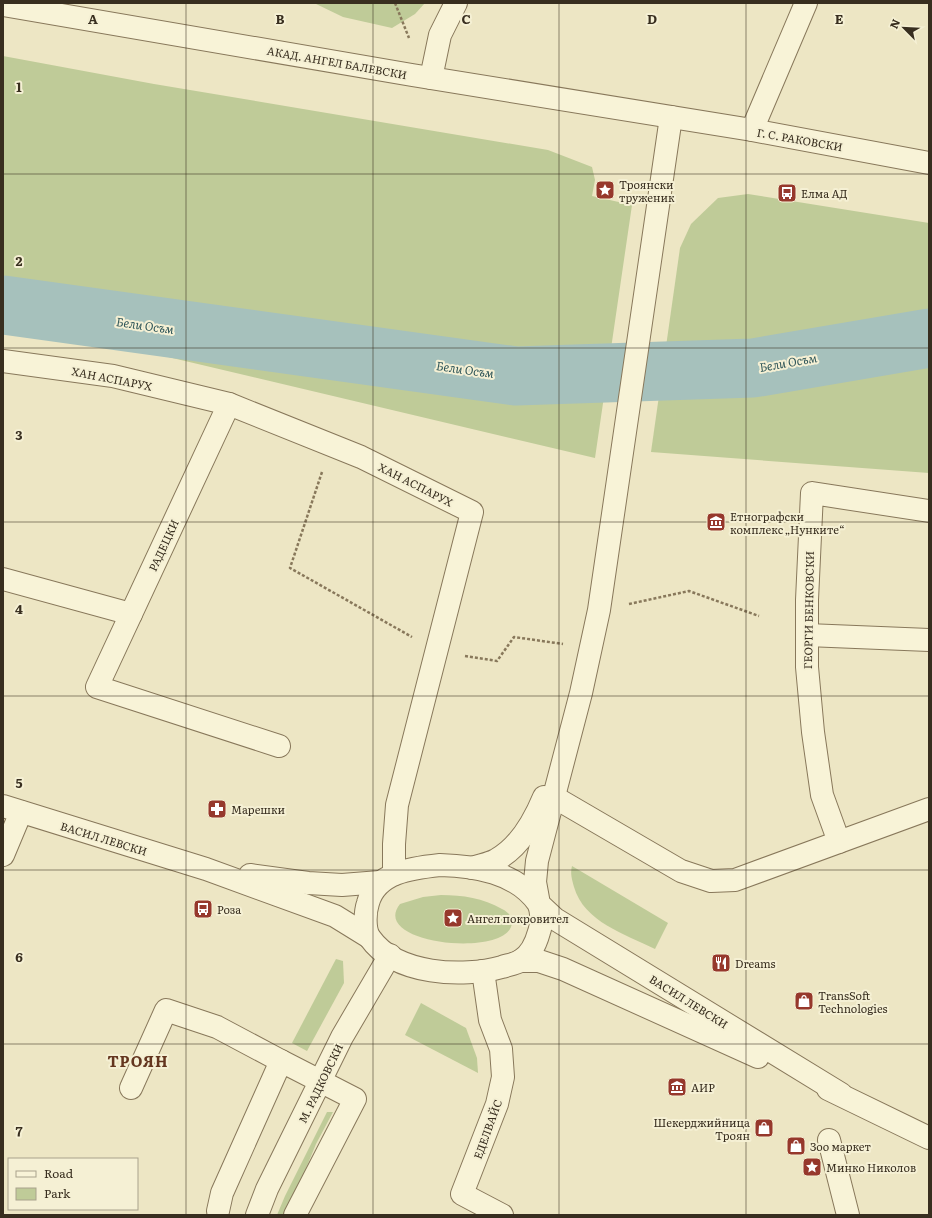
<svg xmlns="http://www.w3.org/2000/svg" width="932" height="1218" font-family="Literata,serif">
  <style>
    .green { fill: #bfcb98 }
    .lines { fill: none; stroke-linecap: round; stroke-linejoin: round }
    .river { stroke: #a6c1bc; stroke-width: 59 }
    .minor-casing { stroke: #88785b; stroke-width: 24 }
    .path { stroke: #88785b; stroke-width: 2.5; stroke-dasharray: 3 2; stroke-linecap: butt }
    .minor { stroke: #f8f3d7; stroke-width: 22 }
    .grid { fill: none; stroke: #382e1f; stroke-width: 1; stroke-opacity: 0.55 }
    .labels { text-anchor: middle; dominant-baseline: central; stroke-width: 4; stroke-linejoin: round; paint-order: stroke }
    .street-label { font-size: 11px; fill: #382e1f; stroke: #f5f0d4 }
    .poi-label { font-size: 11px; fill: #382e1f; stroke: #f5f0d4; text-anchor: start }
    .water-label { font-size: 12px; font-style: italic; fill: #2e5558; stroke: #f5f0d4 }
    .district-label { font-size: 15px; font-weight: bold; letter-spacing: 1px; fill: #64361f; stroke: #f5f0d4 }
    .grid-label { font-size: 13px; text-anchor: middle; font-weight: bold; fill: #382e1f; stroke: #f5f0d4; stroke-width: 4; stroke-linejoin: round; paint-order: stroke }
  </style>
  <rect width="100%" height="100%" fill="#ede6c4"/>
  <g class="green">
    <polygon points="314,3 425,3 415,14 392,28 343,17"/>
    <polygon points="3,56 154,84 548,150 592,167 595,180 592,196 632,205 595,458 3,318"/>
    <polygon points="748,194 929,223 929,473 651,452 680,248 691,224 718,198"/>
    <path d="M572 866 668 923 655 949C625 934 584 922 574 887 572 879 570 874 572 866Z"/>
    <path d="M441 895C463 895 483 898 502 909 508 912 512 916 512 923 509 959 368 944 400 904L423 897Z"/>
    <polygon points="336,959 343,961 344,983 307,1051 292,1043"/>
    <polygon points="421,1003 466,1028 477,1058 478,1073 405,1035"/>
    <polygon points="327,1112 333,1112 316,1144 287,1215 277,1215 285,1196"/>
  </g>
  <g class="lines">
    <polyline class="river" points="3,305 516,376 753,368 929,338"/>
    <defs>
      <g id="minor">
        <polyline points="3,5 412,75 752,130 929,163"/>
        <polyline points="431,78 440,35 456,3"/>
        <polyline points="671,117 599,610 581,693 537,861 535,882 539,904 555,919 841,1094"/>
        <polyline points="752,130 806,3"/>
        <polyline points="3,361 113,376 229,404 361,457 472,512 397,805 394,844 394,874"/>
        <polyline points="229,404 97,687 279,746"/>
        <polyline points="3,579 131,614"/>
        <polyline points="807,635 929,640"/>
        <polyline points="554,797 681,871 711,881 735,880 929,809"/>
        <polyline points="3,806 206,869 335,916 369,937"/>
        <polyline points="839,842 822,795 813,732 807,667 807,600 812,493 929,511"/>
        <polyline points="3,855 21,812"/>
        <path d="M440 865C475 866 516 872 538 903 542 910 542 924 539 932 536 943 531 955 520 961 515 964 508 965 502 967 463 978 396 975 370 938 364 930 365 912 368 903 376 872 412 868 440 865Z"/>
        <path d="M472 868C480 865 489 864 496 860 520 847 534 821 544 797"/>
        <polyline points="250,875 308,883 342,885 380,882"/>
        <polyline points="520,961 539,961 563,969 758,1057"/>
        <polyline points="483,971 490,1020 501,1049 503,1077 497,1104 462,1194 502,1215"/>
        <polyline points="131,1088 166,1010 217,1027 281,1061"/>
        <polyline points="828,1089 929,1138"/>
        <polyline points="829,1140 848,1215"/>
        <polyline points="218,1211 222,1193 281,1061 355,1099 295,1215"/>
        <polyline points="257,1215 267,1189 342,1037 390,955"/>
      </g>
    </defs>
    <use href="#minor" class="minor-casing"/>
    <g class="path">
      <polyline points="395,3 409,38"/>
      <polyline points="322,472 290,568 412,637"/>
      <polyline points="629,604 689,591 759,616"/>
      <polyline points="465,656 497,661 514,637 563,644"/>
    </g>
    <use href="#minor" class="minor"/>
  </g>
  <path class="grid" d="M186 3V1215M373 3V1215M559 3V1215M746 3V1215M3 174H929M3 348H929M3 522H929M3 696H929M3 870H929M3 1044H929"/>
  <defs>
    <symbol id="sight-square" viewBox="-11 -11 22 22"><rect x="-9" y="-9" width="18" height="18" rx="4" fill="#96382c" stroke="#f5f0d4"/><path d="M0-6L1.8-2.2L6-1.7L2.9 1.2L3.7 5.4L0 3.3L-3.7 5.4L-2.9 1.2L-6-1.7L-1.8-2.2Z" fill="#fff"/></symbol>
    <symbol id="bus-square" viewBox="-11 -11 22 22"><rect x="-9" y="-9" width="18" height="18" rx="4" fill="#96382c" stroke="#f5f0d4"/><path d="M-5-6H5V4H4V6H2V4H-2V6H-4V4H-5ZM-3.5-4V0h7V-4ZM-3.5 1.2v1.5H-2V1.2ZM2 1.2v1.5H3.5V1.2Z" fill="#fff"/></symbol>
    <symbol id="museum-square" viewBox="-11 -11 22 22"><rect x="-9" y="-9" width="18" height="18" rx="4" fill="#96382c" stroke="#f5f0d4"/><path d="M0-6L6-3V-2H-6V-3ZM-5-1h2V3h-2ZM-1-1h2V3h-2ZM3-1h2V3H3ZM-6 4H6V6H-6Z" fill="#fff"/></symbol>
    <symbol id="pharmacy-square" viewBox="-11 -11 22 22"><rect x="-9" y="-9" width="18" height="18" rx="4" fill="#96382c" stroke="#f5f0d4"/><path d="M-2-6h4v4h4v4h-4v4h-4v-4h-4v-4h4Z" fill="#fff"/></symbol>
    <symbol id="restaurant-square" viewBox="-11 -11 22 22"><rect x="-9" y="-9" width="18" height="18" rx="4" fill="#96382c" stroke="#f5f0d4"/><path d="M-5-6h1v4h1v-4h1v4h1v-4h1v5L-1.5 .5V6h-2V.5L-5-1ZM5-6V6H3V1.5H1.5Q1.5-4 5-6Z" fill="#fff"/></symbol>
    <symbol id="shop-square" viewBox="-11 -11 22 22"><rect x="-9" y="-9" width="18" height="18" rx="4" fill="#96382c" stroke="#f5f0d4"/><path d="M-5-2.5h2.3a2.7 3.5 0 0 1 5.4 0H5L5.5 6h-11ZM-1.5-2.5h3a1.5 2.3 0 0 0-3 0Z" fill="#fff"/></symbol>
  </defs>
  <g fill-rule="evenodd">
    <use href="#sight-square" x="594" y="179" width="22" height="22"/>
    <use href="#bus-square" x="776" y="182" width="22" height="22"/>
    <use href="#museum-square" x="705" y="511" width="22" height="22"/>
    <use href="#pharmacy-square" x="206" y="798" width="22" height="22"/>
    <use href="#bus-square" x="192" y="898" width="22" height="22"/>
    <use href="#sight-square" x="442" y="907" width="22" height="22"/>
    <use href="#restaurant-square" x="710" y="952" width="22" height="22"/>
    <use href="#shop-square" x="793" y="990" width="22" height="22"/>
    <use href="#museum-square" x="666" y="1076" width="22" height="22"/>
    <use href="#shop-square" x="753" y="1117" width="22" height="22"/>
    <use href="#shop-square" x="785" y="1135" width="22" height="22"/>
    <use href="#sight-square" x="801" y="1156" width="22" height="22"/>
  </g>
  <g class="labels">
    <g class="street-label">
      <text transform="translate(337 62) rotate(10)">АКАД. АНГЕЛ БАЛЕВСКИ</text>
      <text transform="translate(800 139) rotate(10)">Г. С. РАКОВСКИ</text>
      <text transform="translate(112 378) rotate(11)">ХАН АСПАРУХ</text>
      <text transform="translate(416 484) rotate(27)">ХАН АСПАРУХ</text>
      <text transform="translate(163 545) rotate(-65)">РАДЕЦКИ</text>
      <text transform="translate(808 610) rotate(-89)">ГЕОРГИ БЕНКОВСКИ</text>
      <text transform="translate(104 838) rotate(17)">ВАСИЛ ЛЕВСКИ</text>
      <text transform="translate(689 1001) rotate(32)">ВАСИЛ ЛЕВСКИ</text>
      <text transform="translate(320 1083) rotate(-64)">М. РАДКОВСКИ</text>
      <text transform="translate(487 1129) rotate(-70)">ЕДЕЛВАЙС</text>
    </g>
    <g class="poi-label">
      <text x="619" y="184">Троянски<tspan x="619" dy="13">труженик</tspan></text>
      <text x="801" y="193">Елма АД</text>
      <text x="730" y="516">Етнографски<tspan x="730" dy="13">комплекс „Нунките“</tspan></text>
      <text x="231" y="809">Марешки</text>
      <text x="217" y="909">Роза</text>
      <text x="467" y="918">Ангел покровител</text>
      <text x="735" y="963">Dreams</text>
      <text x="818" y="995">TransSoft<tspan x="818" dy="13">Technologies</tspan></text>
      <text x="691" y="1087">АИР</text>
      <text x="750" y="1122" text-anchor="end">Шекерджийница<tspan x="750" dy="13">Троян</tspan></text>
      <text x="810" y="1146">Зоо маркет</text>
      <text x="826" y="1167">Минко Николов</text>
    </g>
    <g class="water-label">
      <text transform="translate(145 325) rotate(8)">Бели Осъм</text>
      <text transform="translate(788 362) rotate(-10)">Бели Осъм</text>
      <text transform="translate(465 369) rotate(8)">Бели Осъм</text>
    </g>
    <g class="district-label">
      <text x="138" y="1060">ТРОЯН</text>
    </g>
  </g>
  <g class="grid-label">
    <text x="93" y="24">A</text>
    <text x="280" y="24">B</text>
    <text x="466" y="24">C</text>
    <text x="652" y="24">D</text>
    <text x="839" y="24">E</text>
    <text x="19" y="92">1</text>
    <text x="19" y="266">2</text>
    <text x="19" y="440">3</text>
    <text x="19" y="614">4</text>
    <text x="19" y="788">5</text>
    <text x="19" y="962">6</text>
    <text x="19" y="1136">7</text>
  </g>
  <rect width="932" height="1218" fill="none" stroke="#382e1f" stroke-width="8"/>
  <rect x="8" y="1158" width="130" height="52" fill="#f5f0d4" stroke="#a9a28c"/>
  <rect x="16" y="1171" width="20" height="6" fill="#f8f3d7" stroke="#a9a28c"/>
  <text x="44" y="1178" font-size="12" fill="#382e1f">Road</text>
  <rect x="16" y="1188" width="20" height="12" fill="#bfcb98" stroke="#a9a28c"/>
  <text x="44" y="1198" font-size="12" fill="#382e1f">Park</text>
  <g transform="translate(904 28) rotate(294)" stroke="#f5f0d4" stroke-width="3" paint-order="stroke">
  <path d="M0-3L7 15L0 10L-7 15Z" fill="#382e1f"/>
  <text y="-6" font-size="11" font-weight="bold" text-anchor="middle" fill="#382e1f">N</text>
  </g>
</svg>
